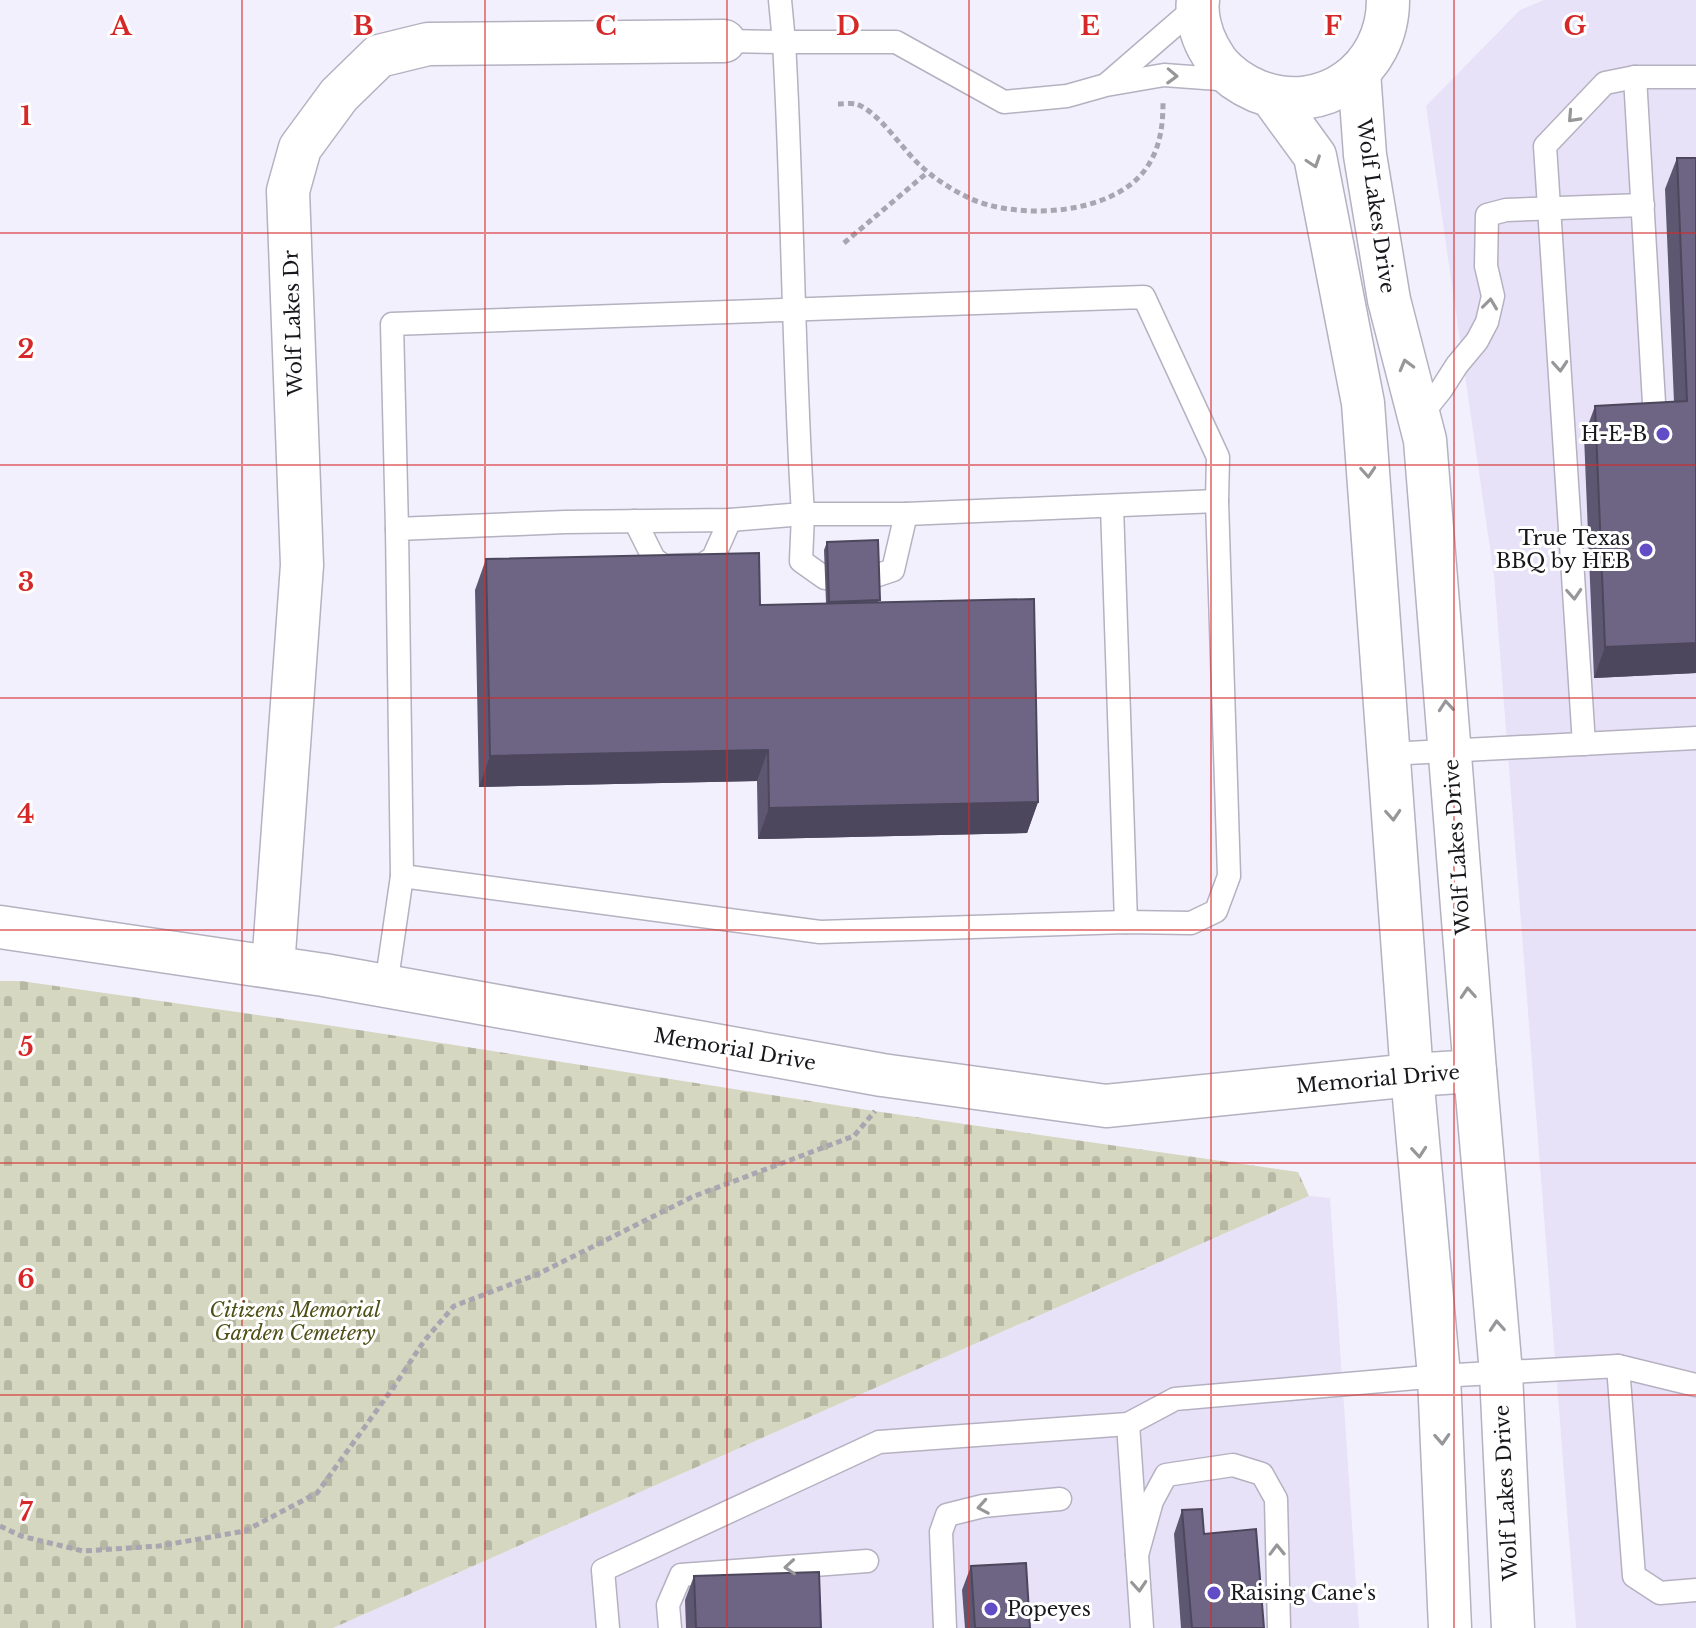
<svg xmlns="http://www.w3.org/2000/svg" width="1696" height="1628" font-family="'Libre Baskerville',serif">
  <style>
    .built { fill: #e8e2f9 }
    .cemetery { fill: url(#cemetery-stones) }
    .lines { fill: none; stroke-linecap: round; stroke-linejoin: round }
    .service-casing { stroke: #b5b1c0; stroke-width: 25 }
    .minor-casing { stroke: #b5b1c0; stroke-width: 45 }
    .path { stroke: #a8a6b0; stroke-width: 5; stroke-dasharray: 6 4; stroke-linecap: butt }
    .service { stroke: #fff; stroke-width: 22 }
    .minor { stroke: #fff; stroke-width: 42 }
    .wall { fill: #5e5771 }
    .shaded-wall { fill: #4c475c }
    .building { fill: #6d6583; stroke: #4c475c; stroke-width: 2 }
    .oneway { stroke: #979799 }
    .grid { fill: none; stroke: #d62828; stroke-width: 2; stroke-opacity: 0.55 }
    .poi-dot { fill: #634dc6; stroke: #fff; stroke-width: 3 }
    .labels { text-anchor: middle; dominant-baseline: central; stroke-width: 6; stroke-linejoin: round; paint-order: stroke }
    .street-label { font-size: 20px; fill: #18171c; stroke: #fff }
    .poi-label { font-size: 20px; fill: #18171c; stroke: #fff; text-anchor: end }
    .park-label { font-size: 20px; font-style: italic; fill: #4f5017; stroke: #fff }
    .grid-label { font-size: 26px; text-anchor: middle; font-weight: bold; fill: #d62828; stroke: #fff; stroke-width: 6; stroke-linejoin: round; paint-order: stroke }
  </style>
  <defs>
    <pattern id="cemetery-stones" width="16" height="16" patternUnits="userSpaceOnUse" patternTransform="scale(2)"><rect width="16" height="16" fill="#d5d7c0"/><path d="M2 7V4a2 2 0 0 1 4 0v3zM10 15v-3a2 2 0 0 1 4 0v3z" fill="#b6b8a4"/></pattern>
  </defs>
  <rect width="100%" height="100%" fill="#f3f0fd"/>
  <g class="built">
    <polygon points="1544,0 1696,0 1696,1628 1576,1628 1494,576 1426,106 1520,10"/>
    <polygon points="1309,1196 1330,1198 1359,1628 333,1628"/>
  </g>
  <polygon class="cemetery" points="0,981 21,981 327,1025 874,1111 1298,1172 1309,1196 333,1628 0,1628"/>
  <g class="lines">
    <defs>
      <g id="service">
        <polyline points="724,41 784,42 780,0"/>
        <polyline points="1635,77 1654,403"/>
        <polyline points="1107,84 1197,6"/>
        <polyline points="1420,416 1441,390 1457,365 1477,341 1487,322 1493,296 1486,266 1487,215 1506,210 1643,205"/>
        <polyline points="1112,506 1126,922"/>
        <polyline points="635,521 654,559 664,566 702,565 713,558 730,520"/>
        <polyline points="397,529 392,324 1144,297 1218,457 1217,501 1229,876 1216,911 1191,923 1126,922 820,932 402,876"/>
        <polyline points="875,576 893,570 906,514"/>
        <polyline points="825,578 801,561 803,514 906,514 1217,501"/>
        <polyline points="1584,744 1545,146 1605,83 1635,77 1696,77"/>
        <polyline points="1388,754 1696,738"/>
        <path d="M386 986 402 876 397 529 565 522 730 520 803 514C793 357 793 199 784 42H896L1004 102 1067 96 1106 85 1164 75 1232 80"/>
        <polyline points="1618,1366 1696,1385"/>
        <polyline points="1128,1424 1142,1628"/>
        <polyline points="1137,1555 1152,1501 1166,1475 1233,1465 1262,1474 1276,1499 1279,1628"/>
        <polyline points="608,1628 603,1570 879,1442 1128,1424 1175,1399 1439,1376 1618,1366 1634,1576 1660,1593 1696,1590"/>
        <polyline points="670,1628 668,1605 681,1575 867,1561"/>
        <polyline points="945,1628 941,1532 947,1515 983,1506 1060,1499"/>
      </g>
      <g id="minor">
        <path d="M1198 0C1196 15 1201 34 1208 47 1211 52 1214 58 1218 63 1228 75 1243 85 1257 91 1323 117 1388 70 1388 0"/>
        <polyline points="1359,72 1365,155 1389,300 1425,440 1475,1071 1501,1373 1513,1628"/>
        <polyline points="1272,97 1315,156 1363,403 1412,1075 1439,1376 1450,1628"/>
        <polyline points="0,927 324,975 882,1075 1106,1106 1412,1075 1475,1071"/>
        <polyline points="273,967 302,565 288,191 300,148 339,95 379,56 428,44 724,41"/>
      </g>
    </defs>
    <use href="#service" class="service-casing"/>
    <use href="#minor" class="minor-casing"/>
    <g class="path">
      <path d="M838 104C843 104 851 103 856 104 880 112 902 150 922 167 935 179 951 189 967 197 1015 221 1115 216 1147 167 1160 148 1163 126 1163 103"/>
      <polyline points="844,243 928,172"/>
      <polyline points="0,1526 21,1536 83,1551 159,1546 245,1531 317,1493 395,1385 424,1341 454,1306 538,1274 692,1197 854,1136 875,1111"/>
    </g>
    <use href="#service" class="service"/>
    <use href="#minor" class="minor"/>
  </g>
  <g class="wall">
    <polygon points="1677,158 1696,158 1696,673 1594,678 1584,436 1595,406 1674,402 1665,189"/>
    <polygon points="827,542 879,602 1038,802 1027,833 758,839 757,781 479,787 475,590 486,559 760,605 826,603 824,550"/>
    <polygon points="1182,1510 1204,1534 1264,1628 1181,1628 1174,1534"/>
    <polygon points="971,1566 1030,1628 965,1628 962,1590"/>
    <polygon points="694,1576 821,1628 686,1628 685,1600"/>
  </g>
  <g class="shaded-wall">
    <polygon points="1696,643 1696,673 1594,678 1605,647"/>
    <polygon points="768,750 757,781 479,787 490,756"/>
    <polygon points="1038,802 1027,833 758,839 769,808"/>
  </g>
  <g class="building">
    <polygon points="1677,158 1696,158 1696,643 1605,647 1595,406 1687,401"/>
    <polygon points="878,540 880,600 829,602 827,542"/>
    <polygon points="759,553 760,605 1034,599 1038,802 769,808 768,750 490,756 486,559"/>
    <polygon points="1202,1509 1204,1534 1256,1529 1264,1628 1192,1628 1182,1510"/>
    <polygon points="1026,1563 1030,1628 975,1628 971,1566"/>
    <polygon points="819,1572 821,1628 696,1628 694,1576"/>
  </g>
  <defs><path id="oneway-chevron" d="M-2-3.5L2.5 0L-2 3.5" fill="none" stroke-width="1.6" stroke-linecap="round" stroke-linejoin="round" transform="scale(2)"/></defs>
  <g class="oneway">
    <use href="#oneway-chevron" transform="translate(1172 76) rotate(2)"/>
    <use href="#oneway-chevron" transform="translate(1573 117) rotate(133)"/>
    <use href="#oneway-chevron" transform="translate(1314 162) rotate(71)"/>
    <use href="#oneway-chevron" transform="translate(1490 304) rotate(-83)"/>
    <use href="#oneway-chevron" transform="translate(1406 365) rotate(-105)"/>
    <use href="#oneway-chevron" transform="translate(1560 366) rotate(86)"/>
    <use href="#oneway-chevron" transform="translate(1368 472) rotate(86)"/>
    <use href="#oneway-chevron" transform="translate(1574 594) rotate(86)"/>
    <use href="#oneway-chevron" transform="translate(1446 706) rotate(-95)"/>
    <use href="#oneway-chevron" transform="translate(1393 815) rotate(86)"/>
    <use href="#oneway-chevron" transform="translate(1468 993) rotate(-94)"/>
    <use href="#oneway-chevron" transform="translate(1419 1152) rotate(85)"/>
    <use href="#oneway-chevron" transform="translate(1497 1326) rotate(-94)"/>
    <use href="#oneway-chevron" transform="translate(1442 1439) rotate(87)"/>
    <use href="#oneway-chevron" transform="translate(983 1507) rotate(170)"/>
    <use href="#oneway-chevron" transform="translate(1277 1550) rotate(-91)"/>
    <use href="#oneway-chevron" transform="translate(790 1567) rotate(176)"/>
    <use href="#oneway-chevron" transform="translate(1139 1586) rotate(86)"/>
  </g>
  <path class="grid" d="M242 0V1628M485 0V1628M727 0V1628M969 0V1628M1211 0V1628M1454 0V1628M0 233H1696M0 465H1696M0 698H1696M0 930H1696M0 1163H1696M0 1395H1696"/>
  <g class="poi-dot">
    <circle cx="1663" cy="434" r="8"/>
    <circle cx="1646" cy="550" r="8"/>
    <circle cx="1214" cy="1593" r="8"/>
    <circle cx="991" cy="1609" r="8"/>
  </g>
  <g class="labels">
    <g class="street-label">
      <text transform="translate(1376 206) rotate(82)">Wolf Lakes Drive</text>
      <text transform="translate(293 323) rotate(-92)">Wolf Lakes Dr</text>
      <text transform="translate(1457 847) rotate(-94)">Wolf Lakes Drive</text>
      <text transform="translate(735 1049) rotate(10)">Memorial Drive</text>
      <text transform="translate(1378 1079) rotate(-5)">Memorial Drive</text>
      <text transform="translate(1506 1493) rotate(-93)">Wolf Lakes Drive</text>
    </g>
    <g class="poi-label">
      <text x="1647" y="434">H-E-B</text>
      <text x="1630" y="538">True Texas<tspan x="1630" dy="23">BBQ by HEB</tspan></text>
      <text x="1230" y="1593" text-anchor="start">Raising Cane's</text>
      <text x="1007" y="1609" text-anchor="start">Popeyes</text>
    </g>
    <g class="park-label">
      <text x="295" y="1310">Citizens Memorial<tspan x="295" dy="23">Garden Cemetery</tspan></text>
    </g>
  </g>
  <g class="grid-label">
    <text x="121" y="35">A</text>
    <text x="363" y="35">B</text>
    <text x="606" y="35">C</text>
    <text x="848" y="35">D</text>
    <text x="1090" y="35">E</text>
    <text x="1333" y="35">F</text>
    <text x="1575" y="35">G</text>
    <text x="26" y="125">1</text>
    <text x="26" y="358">2</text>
    <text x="26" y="591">3</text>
    <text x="26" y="823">4</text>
    <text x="26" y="1056">5</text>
    <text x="26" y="1288">6</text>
    <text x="26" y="1521">7</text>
  </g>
</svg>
